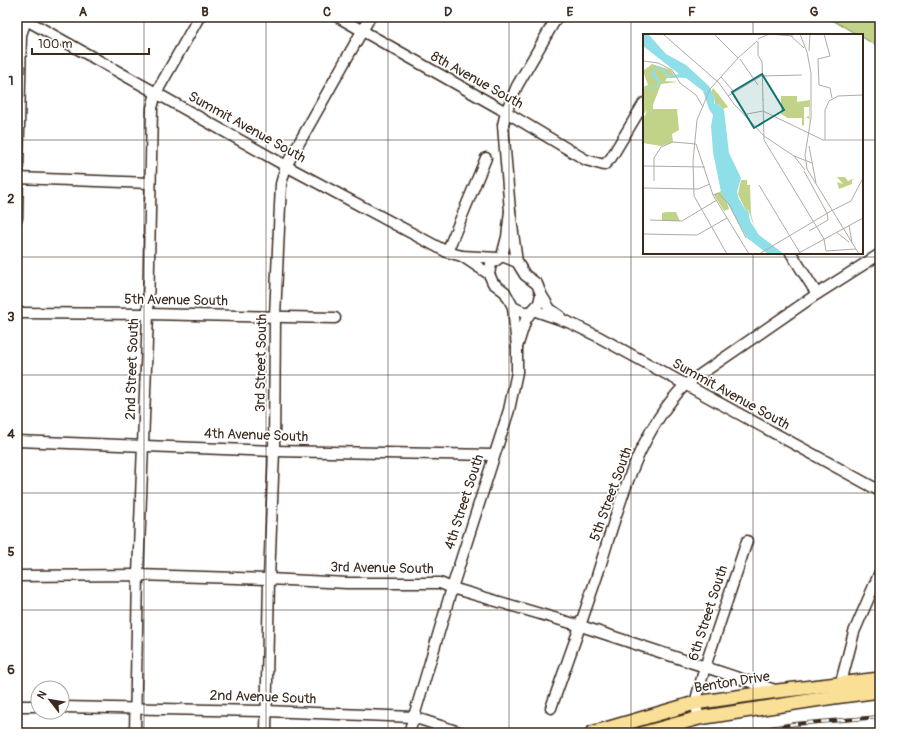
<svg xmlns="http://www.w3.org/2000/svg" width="897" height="750" font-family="Pangolin,sans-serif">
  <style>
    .green { fill: #c1d388; stroke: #7e7e53 }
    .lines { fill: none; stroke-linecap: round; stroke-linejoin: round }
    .minor-casing { stroke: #3b2a1e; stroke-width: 13 }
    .major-casing { stroke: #3b2a1e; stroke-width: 16 }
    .minor { stroke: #fff; stroke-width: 10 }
    .major { stroke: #fadf96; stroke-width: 13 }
    .rail-casing { stroke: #3b2a1e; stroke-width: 4 }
    .rail { stroke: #fff; stroke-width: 2.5; stroke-dasharray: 8; stroke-linecap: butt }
    .grid { fill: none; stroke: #3b2a1e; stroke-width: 1; stroke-opacity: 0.55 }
    .labels { text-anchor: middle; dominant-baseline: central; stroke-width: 3.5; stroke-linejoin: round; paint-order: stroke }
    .street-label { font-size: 14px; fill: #3b2a1e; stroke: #fff }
    .inset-road { fill: none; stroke: #b1aaa5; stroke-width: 1 }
    .view { fill: #0f766e; fill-opacity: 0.15; stroke: #0f766e; stroke-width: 2 }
    .inset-edge { fill: none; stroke: #3b2a1e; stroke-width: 2 }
    .neatline { fill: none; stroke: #3b2a1e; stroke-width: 1.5 }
    .grid-label { font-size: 13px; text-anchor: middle; font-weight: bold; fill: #3b2a1e }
  </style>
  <rect width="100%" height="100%" fill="#fff"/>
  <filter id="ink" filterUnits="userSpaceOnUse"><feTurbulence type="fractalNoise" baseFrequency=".025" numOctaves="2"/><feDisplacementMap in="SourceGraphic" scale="8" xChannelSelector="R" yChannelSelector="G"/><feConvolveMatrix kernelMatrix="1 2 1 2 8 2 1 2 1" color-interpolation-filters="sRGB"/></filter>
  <g filter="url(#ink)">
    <polygon class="green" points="827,17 880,17 880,48 862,37 862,35 858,35"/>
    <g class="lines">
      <defs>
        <g id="minor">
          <polyline points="21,17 286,166 447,252 462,256 498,258"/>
          <polyline points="338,17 506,112 586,160 604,165 611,158 644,103"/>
          <polyline points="17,178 150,183"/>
          <polyline points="510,211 504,138 503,125 506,112 517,86 557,17"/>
          <polyline points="17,218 21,35 27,17"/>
          <polyline points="447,252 486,158"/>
          <polyline points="791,253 817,294"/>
          <polyline points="462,256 489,274"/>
          <polyline points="502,256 507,237 510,211 517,262"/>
          <polyline points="541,294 550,309 560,316"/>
          <polyline points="513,307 517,347 526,319 531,312 539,303 541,294 537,284 525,275 517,262 502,256 491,264 489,274 493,283 505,292 513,307 523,312 531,312"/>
          <polyline points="533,310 568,322 597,336 880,491"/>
          <polyline points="17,313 148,314 335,318"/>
          <polyline points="17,441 274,451 494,455"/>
          <polyline points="17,576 138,575 269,579 347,583 440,583 452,588 581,626 778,691"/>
          <polyline points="839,690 854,632 880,572"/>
          <polyline points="17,706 38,706"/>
          <polyline points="62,707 266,711 413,717 462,733"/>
          <path d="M551 708C567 664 582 621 597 576 618 510 635 436 685 385L817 294 880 254"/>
          <polyline points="699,718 695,703 705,667 747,541"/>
          <polyline points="135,733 138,575 148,314 152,108 156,93 199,17"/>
          <polyline points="266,733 269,579 274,451 275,316 281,184 286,166 370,17"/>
          <polyline points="409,733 452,588 509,410 517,372 517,347"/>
        </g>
        <g id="major">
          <polyline points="592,733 695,703 778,691 880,679"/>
          <polyline points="644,733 699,718 834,697 880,691"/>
        </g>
      </defs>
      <use href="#minor" class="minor-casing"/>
      <use href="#major" class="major-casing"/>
      <use href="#minor" class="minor"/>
      <use href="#major" class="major"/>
      <defs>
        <polyline id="rail" points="742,733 794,724 880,717"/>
      </defs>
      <use href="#rail" class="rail-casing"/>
      <use href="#rail" class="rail"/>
    </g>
  </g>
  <path class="grid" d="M144 17V733M266 17V733M388 17V733M509 17V733M631 17V733M753 17V35M17 140H644M862 140H880M753 253V733M17 257H880M17 375H880M17 493H880M17 610H880"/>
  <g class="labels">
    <g class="street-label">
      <text transform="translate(477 80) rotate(29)">8th Avenue South</text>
      <text transform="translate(247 127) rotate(29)">Summit Avenue South</text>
      <text transform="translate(176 300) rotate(1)">5th Avenue South</text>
      <text transform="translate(261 363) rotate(-89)">3rd Street South</text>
      <text transform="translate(132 369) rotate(-88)">2nd Street South</text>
      <text transform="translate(731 394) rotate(29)">Summit Avenue South</text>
      <text transform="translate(256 435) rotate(2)">4th Avenue South</text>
      <text transform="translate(611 494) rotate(-70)">5th Street South</text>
      <text transform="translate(464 502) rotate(-72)">4th Street South</text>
      <text transform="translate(382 568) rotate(1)">3rd Avenue South</text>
      <text transform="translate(708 613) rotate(-72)">6th Street South</text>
      <text transform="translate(732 682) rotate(-9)">Benton Drive</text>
      <text transform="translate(263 697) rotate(2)">2nd Avenue South</text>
    </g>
  </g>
  <g transform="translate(643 34)">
    <rect width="220" height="220" fill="#fff"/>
    <path d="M9 30 28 36 33 44H24L22 47 35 48 18 50 10 71V75H34L36 96 29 100 30 108 18 112 0 109V82H2L4 76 0 81V53L5 51 0 37ZM70 54 76 61 85 73 80 75 75 70 72 71V64L68 58ZM138 62H154V68L167 66 166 99V85L163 83 166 82V73H161V91L159 92V84H145L138 80ZM194 143H202L205 147 209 145 211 146H209V150L196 155 194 148 200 150ZM98 146H104V151H107L108 180 112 195 105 175 103 177 95 160ZM78 157 83 165 86 175 81 177 71 161ZM23 178H33L37 187H19V179Z" fill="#c1d388"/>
    <path d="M0 0H5L23 20 43 31 66 52 72 64 71 70H75L81 76 86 119 98 144 94 158 96 165 103 177 105 175 107 187 116 201 141 220H125L104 204 78 158 70 118 68 92 70 81 66 75 60 57 43 44 24 43 16 33 11 37 17 47 15 53 0 56 14 51 15 48 8 40 13 32 18 33 27 42 36 40 0 12Z" fill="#8edfe8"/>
    <path class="inset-road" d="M20 0 76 49 91 70 121 102 151 122 169 129M71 0 95 24M157 0 164 18 168 39V84L162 121 164 135 216 220M181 0 187 22 175 25 176 51 187 54 189 64M148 2 161 14M115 5 126 0 150 2M115 7V21L119 28 120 66M166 17 167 0M95 24 114 7M97 25 115 51M0 27 15 29 29 36 37 49 53 61 60 73M78 43 91 58M85 62 118 42 159 41M120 65 121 106 181 205 183 217M104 80 120 77 180 106H220M182 106V76L186 67 195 62 220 61M166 112 173 149M151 122 162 136M0 132 62 133M161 137 184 179 185 186 166 197M11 147V124L18 113 30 108 53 110 70 161 106 220M116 151 157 219M0 154 55 155 67 150M70 161 75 159 86 170 103 204M188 177 208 167 220 144M7 186 39 187 74 166M206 191 209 209M193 198 206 208M0 200 54 201 84 184M183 217 213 215M84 220 51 162 50 127 54 86 67 55 95 24M116 220 188 177M154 220 220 184"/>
    <path class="view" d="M119 40 141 76 111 94 89 58Z"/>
    <rect width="220" height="220" class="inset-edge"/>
  </g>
  <rect width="897" height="750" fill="none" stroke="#fff" stroke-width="44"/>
  <g transform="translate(50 700) rotate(301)"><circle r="19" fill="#ffffff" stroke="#b1aaa5"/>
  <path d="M0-3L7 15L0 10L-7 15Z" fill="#3b2a1e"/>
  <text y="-6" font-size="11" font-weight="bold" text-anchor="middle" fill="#3b2a1e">N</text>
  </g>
  <path d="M32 48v6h117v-6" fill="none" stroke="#3b2a1e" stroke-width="2"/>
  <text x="38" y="48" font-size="12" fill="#3b2a1e" stroke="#ffffff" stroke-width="3" paint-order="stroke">100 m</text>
  <rect x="22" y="22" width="853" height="706" class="neatline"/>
  <g class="grid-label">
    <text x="83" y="16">A</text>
    <text x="205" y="16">B</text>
    <text x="327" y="16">C</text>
    <text x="448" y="16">D</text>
    <text x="570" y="16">E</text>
    <text x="692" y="16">F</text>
    <text x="814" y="16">G</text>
    <text x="11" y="85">1</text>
    <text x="11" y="203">2</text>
    <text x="11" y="321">3</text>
    <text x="11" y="438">4</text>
    <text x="11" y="556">5</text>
    <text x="11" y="674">6</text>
  </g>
</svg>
